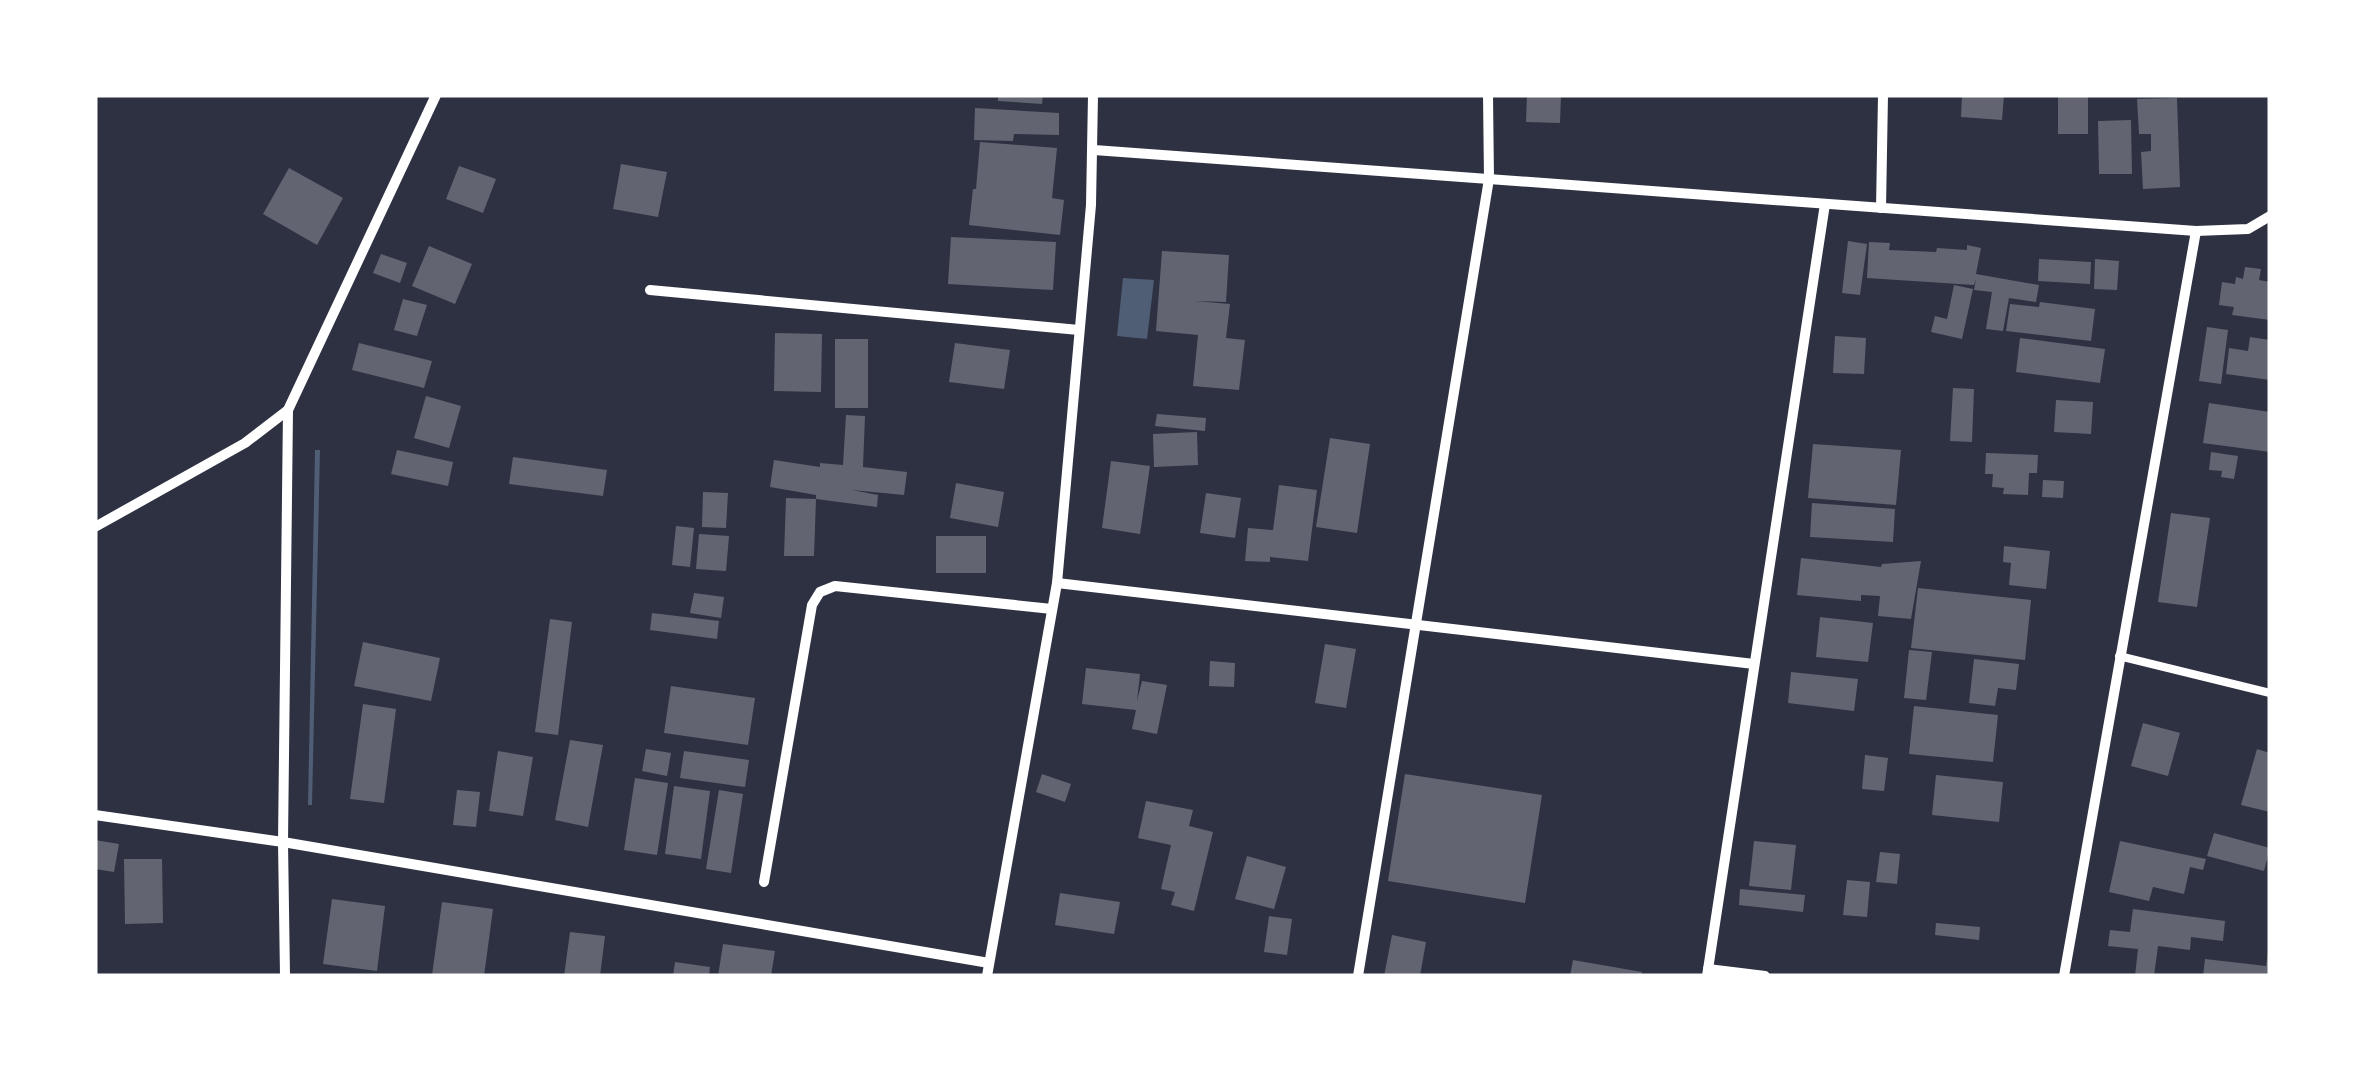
<svg xmlns="http://www.w3.org/2000/svg" width="2365" height="1071" font-family="Figtree,sans-serif">
  <style>
    .water { fill: #4f5d75 }
    .building { fill: #626471 }
    .lines { fill: none; stroke-linecap: round; stroke-linejoin: round }
    .service { stroke: #fff; stroke-width: 8 }
    .minor { stroke: #fff; stroke-width: 10 }
  </style>
  <rect width="100%" height="100%" fill="#2d3142"/>
  <g class="water">
    <polygon points="1123,278 1154,280 1147,339 1117,336"/>
    <polygon points="315,450 320,450 312,805 308,805"/>
  </g>
  <g class="building">
    <polygon points="998,95 1043,95 1042,104 998,101"/>
    <polygon points="1527,95 1561,95 1560,123 1526,122"/>
    <polygon points="1962,95 2004,95 2002,120 1961,117"/>
    <rect x="2058" y="95" width="30" height="39"/>
    <polygon points="2177,98 2180,187 2143,189 2141,152 2151,151 2151,134 2139,134 2137,99"/>
    <polygon points="975,108 1059,113 1059,135 1014,134 1013,141 974,140"/>
    <polygon points="2131,120 2132,174 2099,174 2098,121"/>
    <polygon points="980,142 1057,148 1052,198 1064,200 1060,235 969,225 973,189 976,189"/>
    <polygon points="621,164 667,172 658,217 613,209"/>
    <polygon points="459,166 496,179 483,213 446,199"/>
    <polygon points="289,168 343,198 317,245 263,214"/>
    <polygon points="951,237 1056,242 1053,290 948,284"/>
    <polygon points="1848,241 1867,244 1860,295 1842,293"/>
    <polygon points="1869,242 1890,243 1889,250 1936,252 1937,248 1967,250 1967,245 1981,248 1976,274 2039,285 2036,302 2009,298 2003,331 1986,329 1992,292 1974,290 1976,279 1974,285 1867,278"/>
    <polygon points="429,246 472,264 455,304 412,286"/>
    <polygon points="1162,251 1229,255 1226,302 1194,301 1230,304 1226,338 1245,340 1239,390 1193,386 1198,335 1156,331"/>
    <polygon points="381,254 407,263 400,283 373,273"/>
    <polygon points="2039,259 2091,262 2090,284 2038,281"/>
    <polygon points="2095,259 2119,261 2117,290 2094,289"/>
    <polygon points="2245,267 2261,269 2259,280 2270,282 2270,320 2232,315 2234,307 2219,305 2222,282 2235,284 2236,277 2243,279"/>
    <polygon points="1954,285 1973,289 1962,339 1931,332 1935,316 1947,319"/>
    <polygon points="403,299 427,305 417,336 394,330"/>
    <polygon points="2040,302 2095,309 2091,341 2006,331 2010,304 2039,307"/>
    <polygon points="2207,327 2228,330 2221,384 2199,381"/>
    <polygon points="775,333 822,334 821,392 774,391"/>
    <polygon points="1835,336 1866,338 1864,374 1833,373"/>
    <polygon points="2250,337 2270,340 2270,380 2226,374 2229,348 2248,351"/>
    <polygon points="2020,338 2105,349 2100,383 2016,372"/>
    <rect x="835" y="339" width="33" height="69"/>
    <polygon points="359,343 432,361 424,388 352,370"/>
    <polygon points="955,343 1010,350 1004,389 949,382"/>
    <polygon points="1953,388 1974,389 1972,442 1950,441"/>
    <polygon points="426,396 461,406 449,448 414,438"/>
    <polygon points="2056,400 2093,402 2091,434 2054,432"/>
    <polygon points="2209,403 2270,412 2270,452 2203,443"/>
    <polygon points="1157,414 1206,418 1205,431 1155,426"/>
    <polygon points="846,415 865,416 863,467 907,472 904,495 852,490 878,495 877,507 816,499 816,495 770,487 774,460 820,467 820,463 843,465"/>
    <polygon points="1197,432 1198,465 1154,467 1153,434"/>
    <polygon points="1330,438 1370,444 1357,533 1316,527"/>
    <polygon points="1813,444 1901,450 1896,505 1808,498"/>
    <polygon points="397,450 453,462 448,486 391,474"/>
    <polygon points="2211,452 2238,456 2234,479 2221,477 2222,471 2209,470"/>
    <polygon points="1986,453 2038,455 2037,473 2029,473 2028,495 2003,494 2004,488 1992,487 1993,474 1985,474"/>
    <polygon points="513,457 607,470 603,496 509,484"/>
    <polygon points="1111,461 1150,466 1140,534 1102,528"/>
    <polygon points="2043,480 2064,481 2063,498 2042,497"/>
    <polygon points="956,483 1004,492 998,527 950,518"/>
    <polygon points="1279,485 1317,490 1308,561 1270,557 1270,562 1245,561 1248,528 1273,530"/>
    <polygon points="703,492 728,493 726,528 702,527"/>
    <polygon points="1206,493 1241,498 1235,538 1200,533"/>
    <polygon points="786,498 816,499 814,556 784,556"/>
    <polygon points="1812,503 1895,509 1893,542 1810,537"/>
    <polygon points="2171,513 2210,518 2197,607 2158,602"/>
    <polygon points="676,526 694,528 690,567 672,565"/>
    <polygon points="699,534 729,536 726,571 696,569"/>
    <rect x="936" y="536" width="50" height="37"/>
    <polygon points="2004,546 2050,551 2046,589 2009,585 2011,563 2003,562"/>
    <polygon points="1801,558 1881,567 1882,564 1921,561 1911,619 1878,616 1880,596 1861,595 1861,601 1797,595"/>
    <polygon points="1918,588 2031,600 2025,660 1911,648"/>
    <polygon points="694,593 724,597 721,618 690,613"/>
    <polygon points="652,613 719,621 717,639 650,630"/>
    <polygon points="1820,617 1873,623 1868,662 1816,657"/>
    <polygon points="550,619 572,622 558,735 535,732"/>
    <polygon points="363,642 440,658 431,701 354,686"/>
    <polygon points="1325,644 1356,649 1346,708 1315,703"/>
    <polygon points="1909,650 1932,652 1926,700 1904,698"/>
    <polygon points="1974,659 2019,664 2016,690 1998,688 1995,706 1969,703"/>
    <polygon points="1210,661 1235,663 1234,687 1209,686"/>
    <polygon points="1086,668 1140,674 1137,701 1142,681 1167,685 1157,734 1132,729 1136,710 1082,704"/>
    <polygon points="1791,672 1858,679 1854,711 1788,703"/>
    <polygon points="671,686 755,698 748,745 664,733"/>
    <polygon points="363,704 396,709 384,803 350,799"/>
    <polygon points="1914,706 1998,715 1993,762 1909,754"/>
    <polygon points="2143,723 2180,733 2168,776 2131,766"/>
    <polygon points="570,740 603,745 588,827 555,820"/>
    <polygon points="646,749 671,753 667,776 642,771"/>
    <polygon points="2257,749 2270,753 2270,812 2241,805"/>
    <polygon points="498,751 533,757 523,816 489,811"/>
    <polygon points="684,751 749,760 745,787 680,778"/>
    <polygon points="1865,755 1888,758 1884,791 1862,789"/>
    <polygon points="1042,774 1071,784 1065,802 1036,792"/>
    <polygon points="1405,774 1542,795 1525,903 1388,881"/>
    <polygon points="1936,775 2003,782 1999,822 1932,815"/>
    <polygon points="635,778 668,783 657,855 624,850"/>
    <polygon points="674,786 710,791 701,859 665,854"/>
    <polygon points="457,790 480,792 476,827 453,825"/>
    <polygon points="719,790 743,794 731,873 706,869"/>
    <polygon points="1146,801 1193,810 1189,826 1213,832 1194,911 1171,905 1175,892 1161,889 1171,845 1138,838"/>
    <polygon points="2214,833 2270,848 2264,871 2207,856"/>
    <polygon points="95,840 119,844 114,872 95,869"/>
    <polygon points="1754,841 1796,845 1791,890 1749,886"/>
    <polygon points="2120,841 2206,859 2203,870 2190,867 2184,894 2153,887 2149,901 2109,892"/>
    <polygon points="1880,852 1900,854 1897,884 1876,882"/>
    <polygon points="1247,856 1286,867 1274,909 1235,899"/>
    <polygon points="124,859 162,859 163,923 125,924"/>
    <polygon points="1847,880 1870,882 1867,917 1843,915"/>
    <polygon points="1740,889 1805,895 1803,912 1739,905"/>
    <polygon points="1060,893 1120,902 1114,934 1055,925"/>
    <polygon points="332,899 385,906 377,971 323,964"/>
    <polygon points="442,902 493,909 484,976 432,975"/>
    <polygon points="2133,909 2225,921 2223,941 2191,937 2190,950 2158,946 2154,976 2135,976 2138,949 2108,946 2110,930 2130,932"/>
    <polygon points="1269,916 1292,919 1287,955 1264,952"/>
    <polygon points="1936,923 1980,927 1979,940 1935,935"/>
    <polygon points="570,932 605,936 600,976 564,976"/>
    <polygon points="1392,935 1426,942 1420,976 1384,976"/>
    <polygon points="723,944 775,951 771,976 718,976"/>
    <polygon points="2268,952 2270,976 2203,976 2205,959 2266,966"/>
    <polygon points="1573,960 1642,972 1641,976 1570,976"/>
    <polygon points="675,962 710,967 709,976 673,976"/>
  </g>
  <g class="lines">
    <polyline class="service" points="2119,656 2270,693"/>
    <g class="minor">
      <polyline points="1094,150 2196,231 2248,229 2270,216"/>
      <polyline points="1881,208 1883,95"/>
      <polyline points="650,290 1079,330"/>
      <polyline points="95,527 245,443 288,410 436,95"/>
      <polyline points="1057,583 1754,664"/>
      <polyline points="95,815 283,842 989,963"/>
      <polyline points="764,882 812,605 820,592 835,586 1052,609"/>
      <polyline points="1708,969 1765,976"/>
      <polyline points="285,976 283,842 288,410"/>
      <polyline points="987,976 1057,583 1091,205 1093,95"/>
      <polyline points="1358,976 1489,179 1488,95"/>
      <polyline points="1707,976 1825,204"/>
      <polyline points="2064,976 2196,231"/>
    </g>
  </g>
  <rect width="2365" height="1071" fill="none" stroke="#ffffff" stroke-width="195"/>
</svg>
